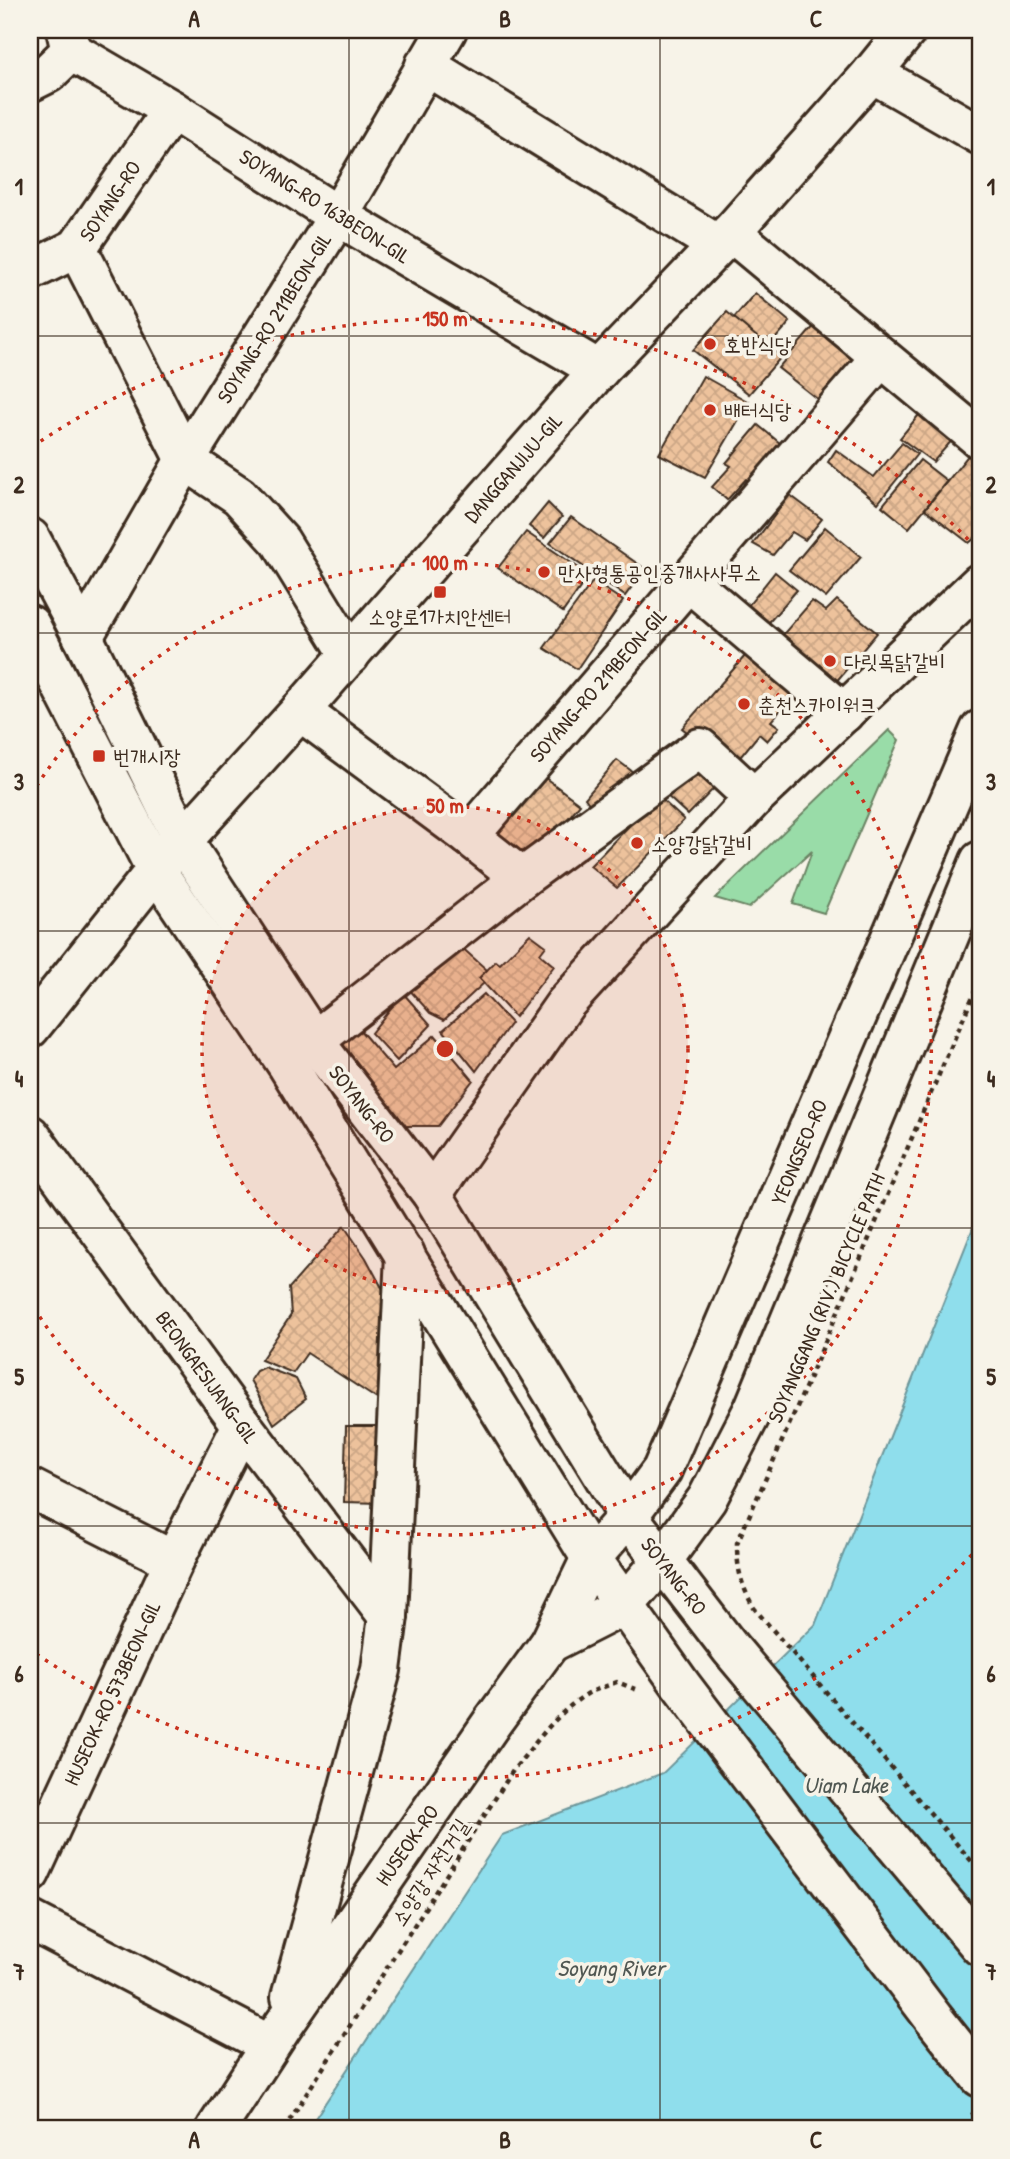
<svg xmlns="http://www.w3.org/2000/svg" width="1010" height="2159" font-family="'Patrick Hand','Poor Story',sans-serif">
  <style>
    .green { fill: #99dca8; stroke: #6a8363; stroke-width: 2 }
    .water { fill: #8fdeec; stroke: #6d969a; stroke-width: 2 }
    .building { fill: url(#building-cross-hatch); stroke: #3b2a1e; stroke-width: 2 }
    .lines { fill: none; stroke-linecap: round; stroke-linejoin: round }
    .minor-casing { stroke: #3b2a1e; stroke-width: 44 }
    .path { stroke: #3b2a1e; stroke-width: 4.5; stroke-dasharray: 5 5; stroke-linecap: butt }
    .minor { stroke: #f7f3e8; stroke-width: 38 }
    .grid { fill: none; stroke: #3b2a1e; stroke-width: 2; stroke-opacity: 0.55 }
    .ring { fill: none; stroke: #c8321e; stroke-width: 3.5; stroke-dasharray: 3.5 7 }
    .poi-dot { fill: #c8321e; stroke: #f7f3e8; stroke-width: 2.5 }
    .labels { text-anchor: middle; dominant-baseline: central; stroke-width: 7; stroke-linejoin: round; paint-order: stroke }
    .street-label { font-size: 21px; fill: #3b2a1e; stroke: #f7f3e8 }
    .poi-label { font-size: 21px; fill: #3b2a1e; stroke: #f7f3e8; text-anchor: start }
    .water-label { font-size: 23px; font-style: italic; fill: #505752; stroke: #f7f3e8 }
    .centre { fill: #c8321e; stroke: #f7f3e8; stroke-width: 3.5 }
    .ring-label { font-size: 21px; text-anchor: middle; font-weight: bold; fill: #c8321e; stroke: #f7f3e8; stroke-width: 7; stroke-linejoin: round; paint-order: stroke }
    .neatline { fill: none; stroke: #3b2a1e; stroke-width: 2.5 }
    .grid-label { font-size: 23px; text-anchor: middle; font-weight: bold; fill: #3b2a1e }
  </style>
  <defs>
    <pattern id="building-cross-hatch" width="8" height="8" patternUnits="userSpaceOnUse" patternTransform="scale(1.75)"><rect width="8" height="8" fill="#edc29c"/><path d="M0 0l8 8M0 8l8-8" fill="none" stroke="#cca786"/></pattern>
  </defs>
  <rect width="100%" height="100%" fill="#f7f3e8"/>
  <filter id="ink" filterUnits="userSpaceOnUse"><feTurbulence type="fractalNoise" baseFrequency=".0143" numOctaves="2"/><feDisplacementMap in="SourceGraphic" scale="14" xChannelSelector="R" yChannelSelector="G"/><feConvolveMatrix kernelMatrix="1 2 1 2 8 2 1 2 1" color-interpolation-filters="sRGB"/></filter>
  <g filter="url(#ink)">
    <polygon class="green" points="889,730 899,740 824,913 793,904 812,851 749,908 715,898"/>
    <polygon class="water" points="980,1210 980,2129 308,2129 502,1835 663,1773 815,1625"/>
    <g class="building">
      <polygon points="755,293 790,322 768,347 734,318"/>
      <polygon points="727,312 781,357 749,394 693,350"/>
      <polygon points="821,318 862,354 821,402 778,368"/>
      <polygon points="703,376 749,402 705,477 659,454"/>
      <polygon points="922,411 954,438 933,462 900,438"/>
      <polygon points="758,425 786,448 754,484 746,479 727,500 712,487 731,466 726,463"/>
      <polygon points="902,443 917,454 878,503 828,462 836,450 874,477"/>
      <polygon points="974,448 980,454 980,534 969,543 925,509"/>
      <polygon points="920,460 947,481 909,528 882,506"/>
      <polygon points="790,495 822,519 805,540 792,532 773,555 753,544"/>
      <polygon points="548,503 562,517 544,538 529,526"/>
      <polygon points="571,517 645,569 625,596 550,543"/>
      <polygon points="825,527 861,557 826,598 789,570"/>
      <polygon points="526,532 589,575 563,612 498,568"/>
      <polygon points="775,572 797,590 764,628 744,611"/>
      <polygon points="593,581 623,601 577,669 544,648"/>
      <polygon points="837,600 877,633 835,683 779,639 812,601 826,611"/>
      <polygon points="752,648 801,687 771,721 779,727 767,741 759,734 737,761 697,740 682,728"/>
      <polygon points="617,760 645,781 598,816 585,798"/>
      <polygon points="694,764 717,785 688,815 665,794"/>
      <polygon points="536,771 580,804 526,870 488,842"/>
      <polygon points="658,796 684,820 617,888 590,866"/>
      <polygon points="530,934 546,946 540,954 554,966 515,1017 479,978 496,961 500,964"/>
      <polygon points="459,945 487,970 479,978 484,983 444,1020 430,1013 408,988"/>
      <polygon points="403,993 431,1025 397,1061 371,1033"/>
      <polygon points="484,994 511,1023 476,1071 443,1030"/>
      <polygon points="360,1030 394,1070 435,1035 473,1080 438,1126 396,1126 336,1049"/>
      <polygon points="344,1226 366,1258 388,1299 383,1403 307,1353 293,1373 261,1360 291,1315 289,1288"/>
      <polygon points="264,1367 296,1379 306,1399 274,1424 250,1380 256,1371"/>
      <polygon points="346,1426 382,1426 381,1503 344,1502"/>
    </g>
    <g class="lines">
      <defs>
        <g id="minor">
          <polyline points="66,30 71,51 172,110 338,216 599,370"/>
          <polyline points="425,65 718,245"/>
          <polyline points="872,73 980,135"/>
          <polyline points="30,82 48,73 71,51"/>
          <polyline points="731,232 980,439"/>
          <polyline points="77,248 185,460 239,496 280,541 350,655"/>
          <polyline points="30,271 77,248 172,110"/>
          <polyline points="30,538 83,637 183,841 314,1041 432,1194 628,1516 730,1648 980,1946"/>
          <polyline points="688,581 844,713"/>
          <polyline points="30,625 156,870 288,1066 591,1558 681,1685 934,2019 980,2077"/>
          <polyline points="83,637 185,460 338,216 447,30"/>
          <polyline points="300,711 469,836 522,878"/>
          <polyline points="469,836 881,357"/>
          <polyline points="30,1028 156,870 300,711 599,370 731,232 872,73 907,30"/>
          <polyline points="314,1041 522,878 700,748 754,798"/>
          <polyline points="30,1135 242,1425 388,1616"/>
          <polyline points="432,1194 565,1004 754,798 980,583"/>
          <polyline points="30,1488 174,1561"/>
          <polyline points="550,1643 625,1605 662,1561 707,1499 754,1408 980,861"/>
          <polyline points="30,1873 174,1561 242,1425"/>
          <polyline points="30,1920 270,2045"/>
          <polyline points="291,1997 381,1670 388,1616 405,1254"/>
          <polyline points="216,2129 283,2026 493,1721 550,1643 591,1558 628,1516 662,1470 980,730"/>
        </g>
      </defs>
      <use href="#minor" class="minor-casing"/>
      <g class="path">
        <path d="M980 980C898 1167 821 1356 737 1543 737 1569 741 1585 754 1608L980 1871"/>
        <polyline points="972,2112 980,2123"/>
        <path d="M284 2129 514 1769C536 1743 557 1712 587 1694 596 1689 607 1686 617 1682L640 1691"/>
      </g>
      <use href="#minor" class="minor"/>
    </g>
  </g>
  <path class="grid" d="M349 30V2129M660 30V2129M30 336H980M30 633H980M30 931H980M30 1228H980M30 1526H980M30 1823H980"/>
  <circle cx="445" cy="1049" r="243" fill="#c8321e" fill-opacity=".12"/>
  <g class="ring">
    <circle cx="445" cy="1049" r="243"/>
    <path d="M31 795A486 486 0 1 1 31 1303"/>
    <path d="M979 1547A730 730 0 0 1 32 1651M32 447A730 730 0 0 1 979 551"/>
  </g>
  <g class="poi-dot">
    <circle cx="710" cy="344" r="7"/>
    <circle cx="710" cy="410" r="7"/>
    <circle cx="544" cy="572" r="7"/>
    <rect x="433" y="585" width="14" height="14" rx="3.5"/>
    <circle cx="830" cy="661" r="7"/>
    <circle cx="744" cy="704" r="7"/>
    <rect x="92" y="749" width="14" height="14" rx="3.5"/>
    <circle cx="637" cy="843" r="7"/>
  </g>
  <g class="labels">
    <g class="street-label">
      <text transform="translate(110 201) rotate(-56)">SOYANG-RO</text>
      <text transform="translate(325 206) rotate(32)">SOYANG-RO 163BEON-GIL</text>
      <text transform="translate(274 318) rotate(-58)">SOYANG-RO 211BEON-GIL</text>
      <text transform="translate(513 468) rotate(-49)">DANGGANJIJU-GIL</text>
      <text transform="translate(598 685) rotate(-49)">SOYANG-RO 219BEON-GIL</text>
      <text transform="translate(362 1104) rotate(52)">SOYANG-RO</text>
      <text transform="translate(799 1152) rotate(-67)">YEONGSEO-RO</text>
      <text transform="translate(826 1298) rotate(-67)">SOYANGGANG (RIV.) BICYCLE PATH</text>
      <text transform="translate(207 1377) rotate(54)">BEONGAESIJANG-GIL</text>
      <text transform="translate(674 1576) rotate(52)">SOYANG-RO</text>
      <text transform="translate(112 1693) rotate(-65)">HUSEOK-RO 573BEON-GIL</text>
      <text transform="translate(407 1845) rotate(-55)">HUSEOK-RO</text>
      <text transform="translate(430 1872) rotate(-57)">소양강 자전거길</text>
    </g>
    <g class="poi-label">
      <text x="724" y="344">호반식당</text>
      <text x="724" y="410">배터식당</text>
      <text x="558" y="572">만사형통공인중개사사무소</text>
      <text x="440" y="616" text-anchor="middle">소양로1가치안센터</text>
      <text x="844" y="661">다릿목닭갈비</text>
      <text x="758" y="704">춘천스카이워크</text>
      <text x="113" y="756">번개시장</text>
      <text x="651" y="843">소양강닭갈비</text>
    </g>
    <g class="water-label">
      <text x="846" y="1784">Uiam Lake</text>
      <text x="611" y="1967">Soyang River</text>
    </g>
  </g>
  <circle cx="445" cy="1049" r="10" class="centre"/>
  <g class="ring-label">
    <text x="445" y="326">150 m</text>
    <text x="445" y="570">100 m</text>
    <text x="445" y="813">50 m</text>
  </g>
  <rect width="1010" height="2159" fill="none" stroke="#f7f3e8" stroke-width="77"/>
  <rect x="38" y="38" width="934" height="2082" class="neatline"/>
  <g class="grid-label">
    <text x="194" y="27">A</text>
    <text x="505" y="27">B</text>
    <text x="816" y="27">C</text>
    <text x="19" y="195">1</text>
    <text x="991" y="195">1</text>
    <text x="19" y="493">2</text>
    <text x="991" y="493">2</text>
    <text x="19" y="790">3</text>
    <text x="991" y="790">3</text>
    <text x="19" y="1087">4</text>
    <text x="991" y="1087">4</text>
    <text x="19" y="1385">5</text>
    <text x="991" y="1385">5</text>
    <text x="19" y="1682">6</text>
    <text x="991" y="1682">6</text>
    <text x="19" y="1980">7</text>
    <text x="991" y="1980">7</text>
    <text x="194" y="2148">A</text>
    <text x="505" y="2148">B</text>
    <text x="816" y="2148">C</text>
  </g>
</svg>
